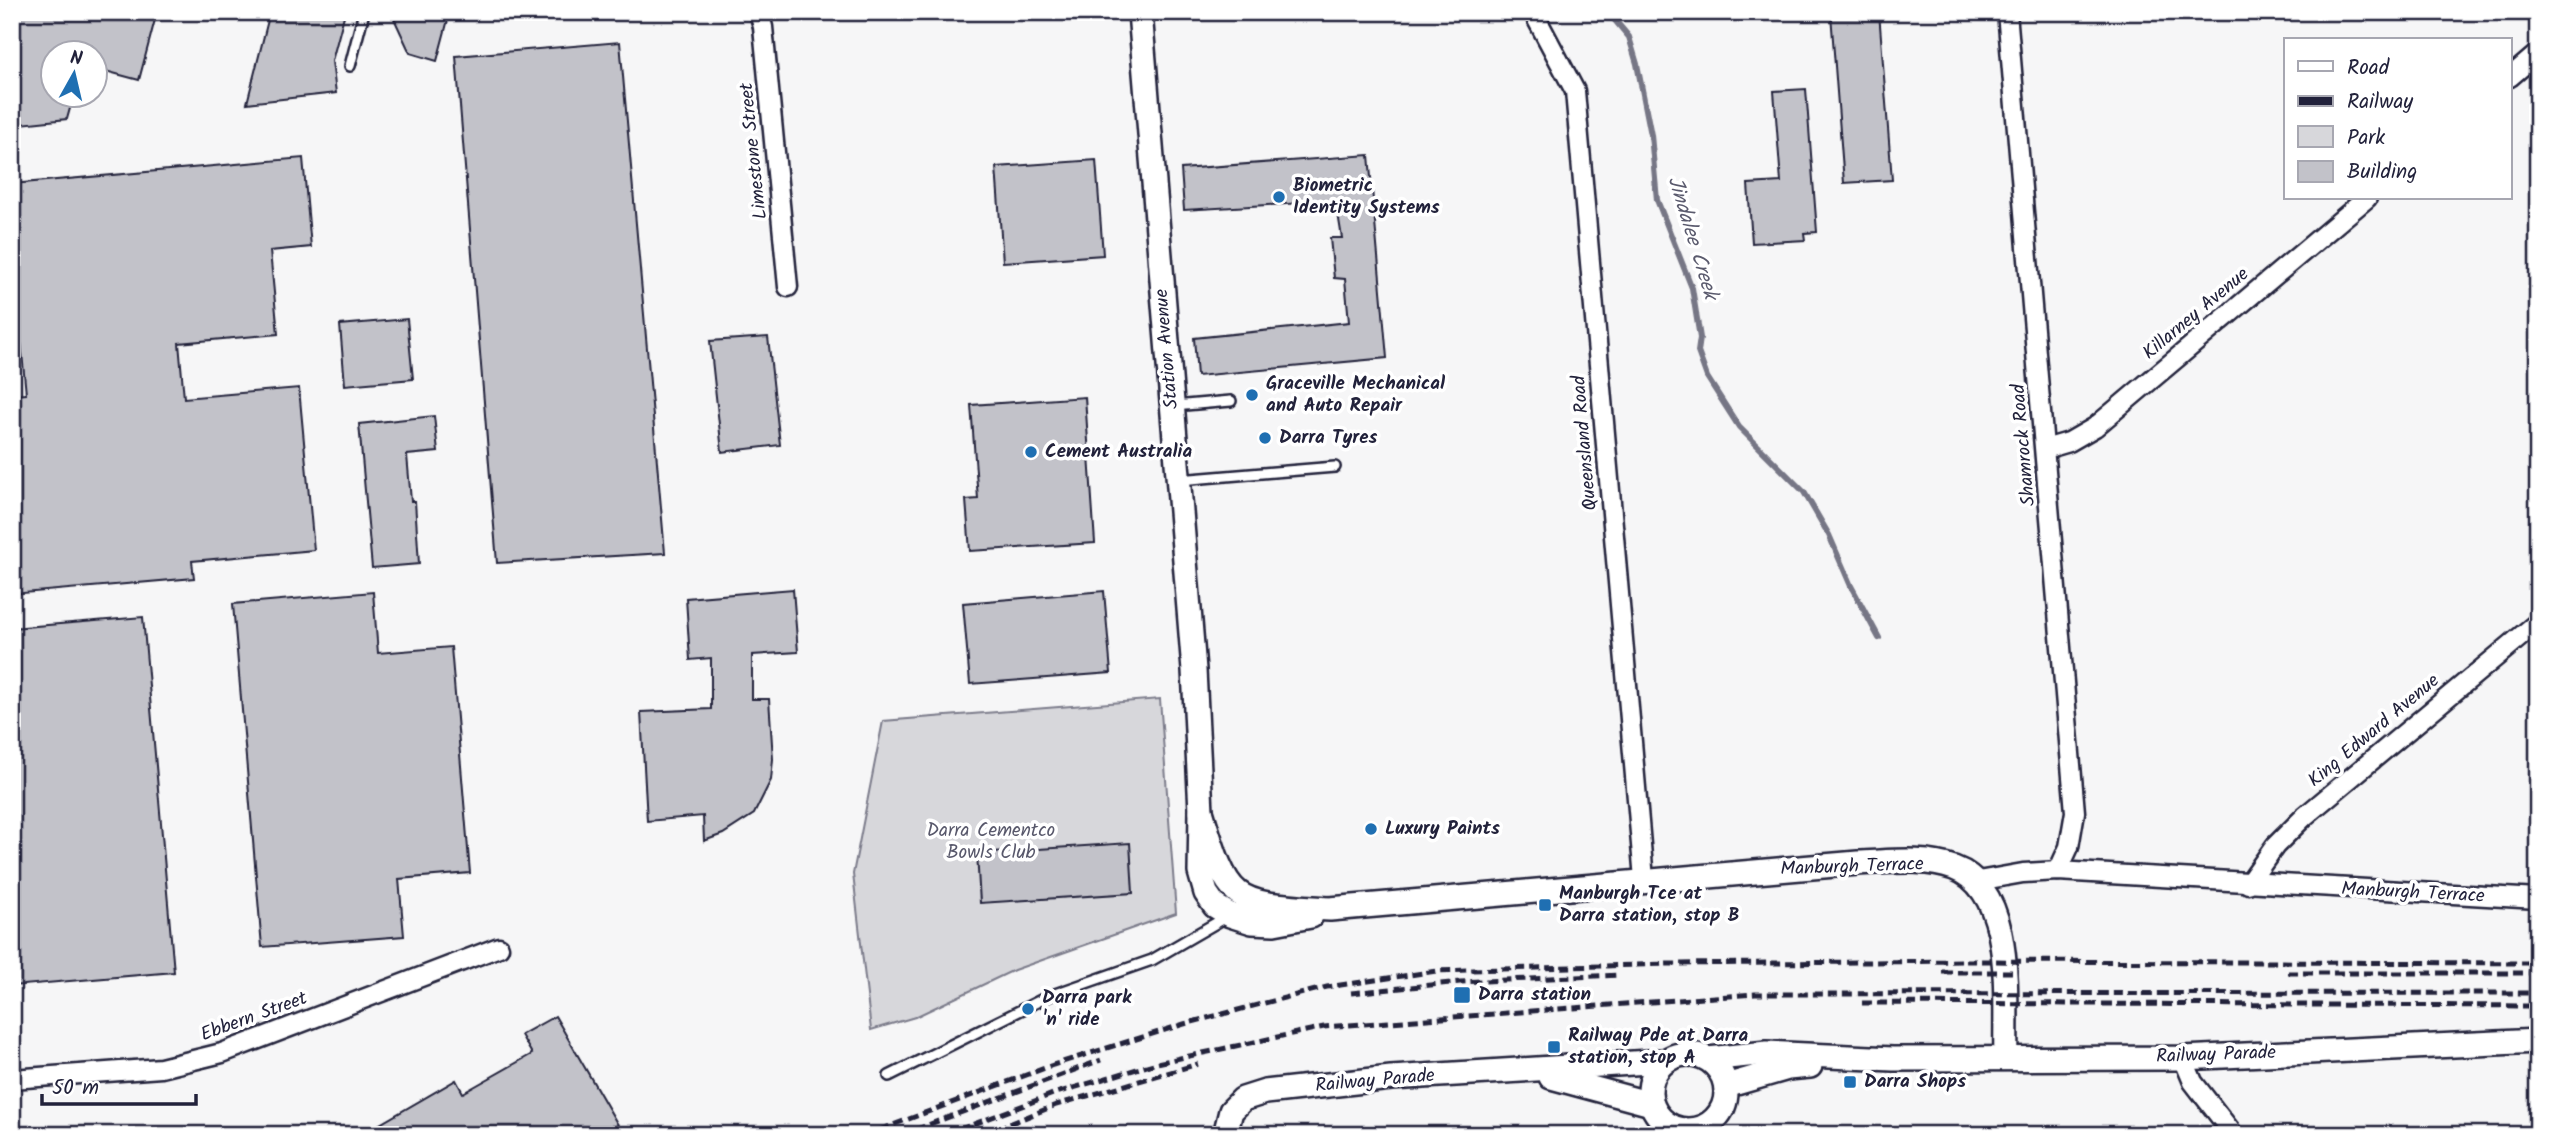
<svg xmlns="http://www.w3.org/2000/svg" width="2550" height="1147" font-family="Kalam,sans-serif">
  <style>
    .green { fill: #d7d7db; stroke: #7c7c8b; stroke-width: 2 }
    .lines { fill: none; stroke-linecap: round; stroke-linejoin: round }
    .stream { stroke: #767685; stroke-width: 6 }
    .building { fill: #c2c2c9; stroke: #22223b; stroke-width: 2 }
    .service-casing { stroke: #22223b; stroke-width: 14 }
    .minor-casing { stroke: #22223b; stroke-width: 23 }
    .tertiary-casing { stroke: #22223b; stroke-width: 28 }
    .service { stroke: #fff; stroke-width: 9 }
    .minor { stroke: #fff; stroke-width: 18 }
    .tertiary { stroke: #fff; stroke-width: 23 }
    .rail { stroke: #22223b; stroke-width: 5; stroke-dasharray: 10 5; stroke-linecap: butt }
    .poi-dot { fill: #1f6fb2; stroke: #fff; stroke-width: 2.5 }
    .labels { text-anchor: middle; dominant-baseline: central; stroke-width: 7; stroke-linejoin: round; paint-order: stroke }
    .street-label { font-size: 19px; fill: #22223b; stroke: #fff }
    .poi-label { font-size: 19px; font-weight: bold; fill: #22223b; stroke: #fff; text-anchor: start }
    .park-label { font-size: 19px; fill: #58586b; stroke: #fff }
    .water-label { font-size: 21px; font-style: italic; fill: #5a5a6d; stroke: #fff }
  </style>
  <rect width="100%" height="100%" fill="#f6f6f7"/>
  <filter id="ink" filterUnits="userSpaceOnUse"><feTurbulence type="fractalNoise" baseFrequency=".0143" numOctaves="2"/><feDisplacementMap in="SourceGraphic" scale="14" xChannelSelector="R" yChannelSelector="G"/><feConvolveMatrix kernelMatrix="1 2 1 2 8 2 1 2 1" color-interpolation-filters="sRGB"/></filter>
  <g filter="url(#ink)">
    <polygon class="green" points="1160,699 1176,913 1014,970 915,1017 871,1030 853,874 883,721"/>
    <g class="lines">
      <polyline class="stream" points="1608,12 1629,37 1637,64 1651,135 1657,200 1692,288 1700,338 1698,352 1707,377 1739,427 1804,492 1829,535 1851,586 1879,638"/>
    </g>
    <g class="building">
      <polygon points="12,12 157,12 139,80 94,68 94,52 52,52 52,94 74,94 67,119 12,125"/>
      <polygon points="270,12 345,12 332,61 336,93 247,103"/>
      <polygon points="391,12 450,12 437,61 410,53"/>
      <polygon points="1857,12 1879,12 1892,180 1844,183 1831,14"/>
      <polygon points="620,42 665,553 497,563 456,56"/>
      <polygon points="1806,89 1817,232 1804,233 1805,240 1752,243 1748,184 1781,182 1774,91"/>
      <polygon points="1369,155 1387,358 1197,376 1194,338 1349,322 1345,279 1334,278 1330,238 1342,238 1336,201 1184,210 1181,169"/>
      <polygon points="303,158 311,247 270,251 278,334 179,343 184,398 299,388 314,550 192,561 194,578 12,594 12,395 26,394 12,249 12,184"/>
      <polygon points="1096,160 1103,255 1003,262 996,167"/>
      <polygon points="407,319 413,379 345,385 340,325"/>
      <polygon points="768,337 780,445 722,452 710,341"/>
      <polygon points="1085,397 1095,543 970,551 966,500 978,499 971,405"/>
      <polygon points="434,416 438,452 407,455 411,501 415,501 419,564 372,568 359,424"/>
      <polygon points="793,589 798,652 752,655 752,699 769,699 773,759 771,780 754,814 723,834 704,841 703,816 647,821 641,712 711,709 711,658 690,660 686,598"/>
      <polygon points="1104,591 1111,673 970,684 963,603"/>
      <polygon points="373,592 378,653 451,647 470,873 399,879 404,936 262,947 233,604"/>
      <polygon points="143,617 174,972 12,986 12,628"/>
      <polygon points="1130,843 1133,893 980,903 977,853"/>
      <polygon points="555,1016 618,1125 601,1135 361,1135 456,1080 463,1093 532,1054 521,1035"/>
    </g>
    <g class="lines">
      <defs>
        <g id="service">
          <polyline points="350,66 364,12"/>
          <polyline points="1174,406 1231,401"/>
          <polyline points="1179,480 1335,467"/>
          <polyline points="889,1076 1049,996 1152,960 1228,916"/>
        </g>
        <g id="minor">
          <polyline points="759,12 763,27 788,287"/>
          <polyline points="1533,12 1575,91 1644,879"/>
          <polyline points="2007,12 2075,812 2069,847 2058,871"/>
          <polyline points="2510,77 2538,53"/>
          <polyline points="2045,449 2069,442 2095,427 2367,198"/>
          <polyline points="1978,881 2023,873 2058,871 2538,899"/>
          <polyline points="2248,884 2275,846 2305,816 2538,622"/>
          <polyline points="2183,1058 2193,1082 2234,1135"/>
          <polyline points="12,1079 161,1068 222,1053 499,947"/>
          <polyline points="1712,1131 1713,1135"/>
        </g>
        <g id="tertiary">
          <polyline points="1140,12 1194,670 1201,811 1200,872 1206,893 1215,906 1230,915 1252,922 1274,923 1311,916"/>
          <path d="M1201 811C1230 907 1232 903 1330 909L1858 863C1889 862 1925 857 1954 868 2017 891 2004 1002 2006 1058"/>
          <circle cx="1688" cy="1092" r="38"/>
          <polyline points="1708,1059 1767,1053 1893,1059 2183,1058 2538,1041"/>
          <polyline points="1551,1077 1651,1104"/>
          <polyline points="1726,1086 1788,1068 1810,1066"/>
          <polyline points="1225,1135 1231,1111 1243,1099 1265,1092 1391,1078 1665,1061"/>
        </g>
      </defs>
      <use href="#service" class="service-casing"/>
      <use href="#minor" class="minor-casing"/>
      <use href="#tertiary" class="tertiary-casing"/>
      <use href="#service" class="service"/>
      <use href="#minor" class="minor"/>
      <use href="#tertiary" class="tertiary"/>
      <g class="rail">
        <polyline points="1942,972 2019,972"/>
        <polyline points="2288,973 2538,973"/>
        <polyline points="1351,993 1460,982 1620,975"/>
        <polyline points="1862,1003 2538,1006"/>
        <polyline points="866,1135 1053,1065 1184,1024 1327,987 1437,971 1669,964 1968,961 2538,963"/>
        <polyline points="901,1135 1101,1060"/>
        <polyline points="945,1135 1053,1094 1157,1063 1324,1027 1755,994 2538,993"/>
        <polyline points="982,1135 1056,1105 1198,1064"/>
      </g>
    </g>
  </g>
  <g class="poi-dot">
    <circle cx="1279" cy="197" r="7"/>
    <circle cx="1252" cy="395" r="7"/>
    <circle cx="1265" cy="438" r="7"/>
    <circle cx="1031" cy="452" r="7"/>
    <circle cx="1371" cy="829" r="7"/>
    <rect x="1538" y="898" width="14" height="14" rx="3.5"/>
    <rect x="1453" y="986" width="18" height="18" rx="3.5"/>
    <circle cx="1028" cy="1009" r="7"/>
    <rect x="1547" y="1040" width="14" height="14" rx="3.5"/>
    <rect x="1843" y="1075" width="14" height="14" rx="3.5"/>
  </g>
  <g class="labels">
    <g class="street-label">
      <text transform="translate(754 151) rotate(-96)">Limestone Street</text>
      <text transform="translate(2196 314) rotate(-40)">Killarney Avenue</text>
      <text transform="translate(1167 349) rotate(-95)">Station Avenue</text>
      <text transform="translate(1585 443) rotate(-95)">Queensland Road</text>
      <text transform="translate(2024 445) rotate(-95)">Shamrock Road</text>
      <text transform="translate(2374 731) rotate(-40)">King Edward Avenue</text>
      <text transform="translate(1852 867) rotate(-2)">Manburgh Terrace</text>
      <text transform="translate(2413 893) rotate(3)">Manburgh Terrace</text>
      <text transform="translate(254 1017) rotate(-20)">Ebbern Street</text>
      <text transform="translate(2216 1055) rotate(-2)">Railway Parade</text>
      <text transform="translate(1375 1081) rotate(-5)">Railway Parade</text>
    </g>
    <g class="poi-label">
      <text x="1293" y="186">Biometric<tspan x="1293" dy="22">Identity Systems</tspan></text>
      <text x="1266" y="384">Graceville Mechanical<tspan x="1266" dy="22">and Auto Repair</tspan></text>
      <text x="1279" y="438">Darra Tyres</text>
      <text x="1045" y="452">Cement Australia</text>
      <text x="1385" y="829">Luxury Paints</text>
      <text x="1559" y="894">Manburgh Tce at<tspan x="1559" dy="22">Darra station, stop B</tspan></text>
      <text x="1478" y="995">Darra station</text>
      <text x="1042" y="998">Darra park<tspan x="1042" dy="22">'n' ride</tspan></text>
      <text x="1568" y="1036">Railway Pde at Darra<tspan x="1568" dy="22">station, stop A</tspan></text>
      <text x="1864" y="1082">Darra Shops</text>
    </g>
    <g class="park-label">
      <text x="991" y="831">Darra Cementco<tspan x="991" dy="22">Bowls Club</tspan></text>
    </g>
    <g class="water-label">
      <text transform="translate(1692 238) rotate(73)">Jindalee Creek</text>
    </g>
  </g>
  <rect width="2550" height="1147" fill="none" stroke="#fff" stroke-width="42"/>
  <rect x="21" y="21" width="2508" height="1105" fill="none" stroke="#22223b" stroke-width="2.5" filter="url(#ink)"/>
  <rect x="2284" y="38" width="228" height="161" fill="#ffffff" stroke="#a7a7b1" stroke-width="2"/>
  <rect x="2298" y="61" width="35" height="10" fill="#ffffff" stroke="#a7a7b1" stroke-width="2"/>
  <text x="2347" y="74" font-size="21" fill="#22223b">Road</text>
  <rect x="2298" y="96" width="35" height="10" fill="#22223b" stroke="#a7a7b1" stroke-width="2"/>
  <text x="2347" y="108" font-size="21" fill="#22223b">Railway</text>
  <rect x="2298" y="126" width="35" height="21" fill="#d7d7db" stroke="#a7a7b1" stroke-width="2"/>
  <text x="2347" y="144" font-size="21" fill="#22223b">Park</text>
  <rect x="2298" y="161" width="35" height="21" fill="#c2c2c9" stroke="#a7a7b1" stroke-width="2"/>
  <text x="2347" y="178" font-size="21" fill="#22223b">Building</text>
  <g transform="translate(74 74) rotate(8)"><circle r="33" fill="#ffffff" stroke="#a7a7b1" stroke-width="2"/>
  <path d="M0-5L12 26L0 18L-12 26Z" fill="#1f6fb2"/>
  <text y="-10" font-size="19" font-weight="bold" text-anchor="middle" fill="#22223b">N</text>
  </g>
  <path d="M42 1094v10h154v-10" fill="none" stroke="#22223b" stroke-width="3.5"/>
  <text x="52" y="1094" font-size="21" fill="#22223b" stroke="#ffffff" stroke-width="5" paint-order="stroke">50 m</text>
</svg>
